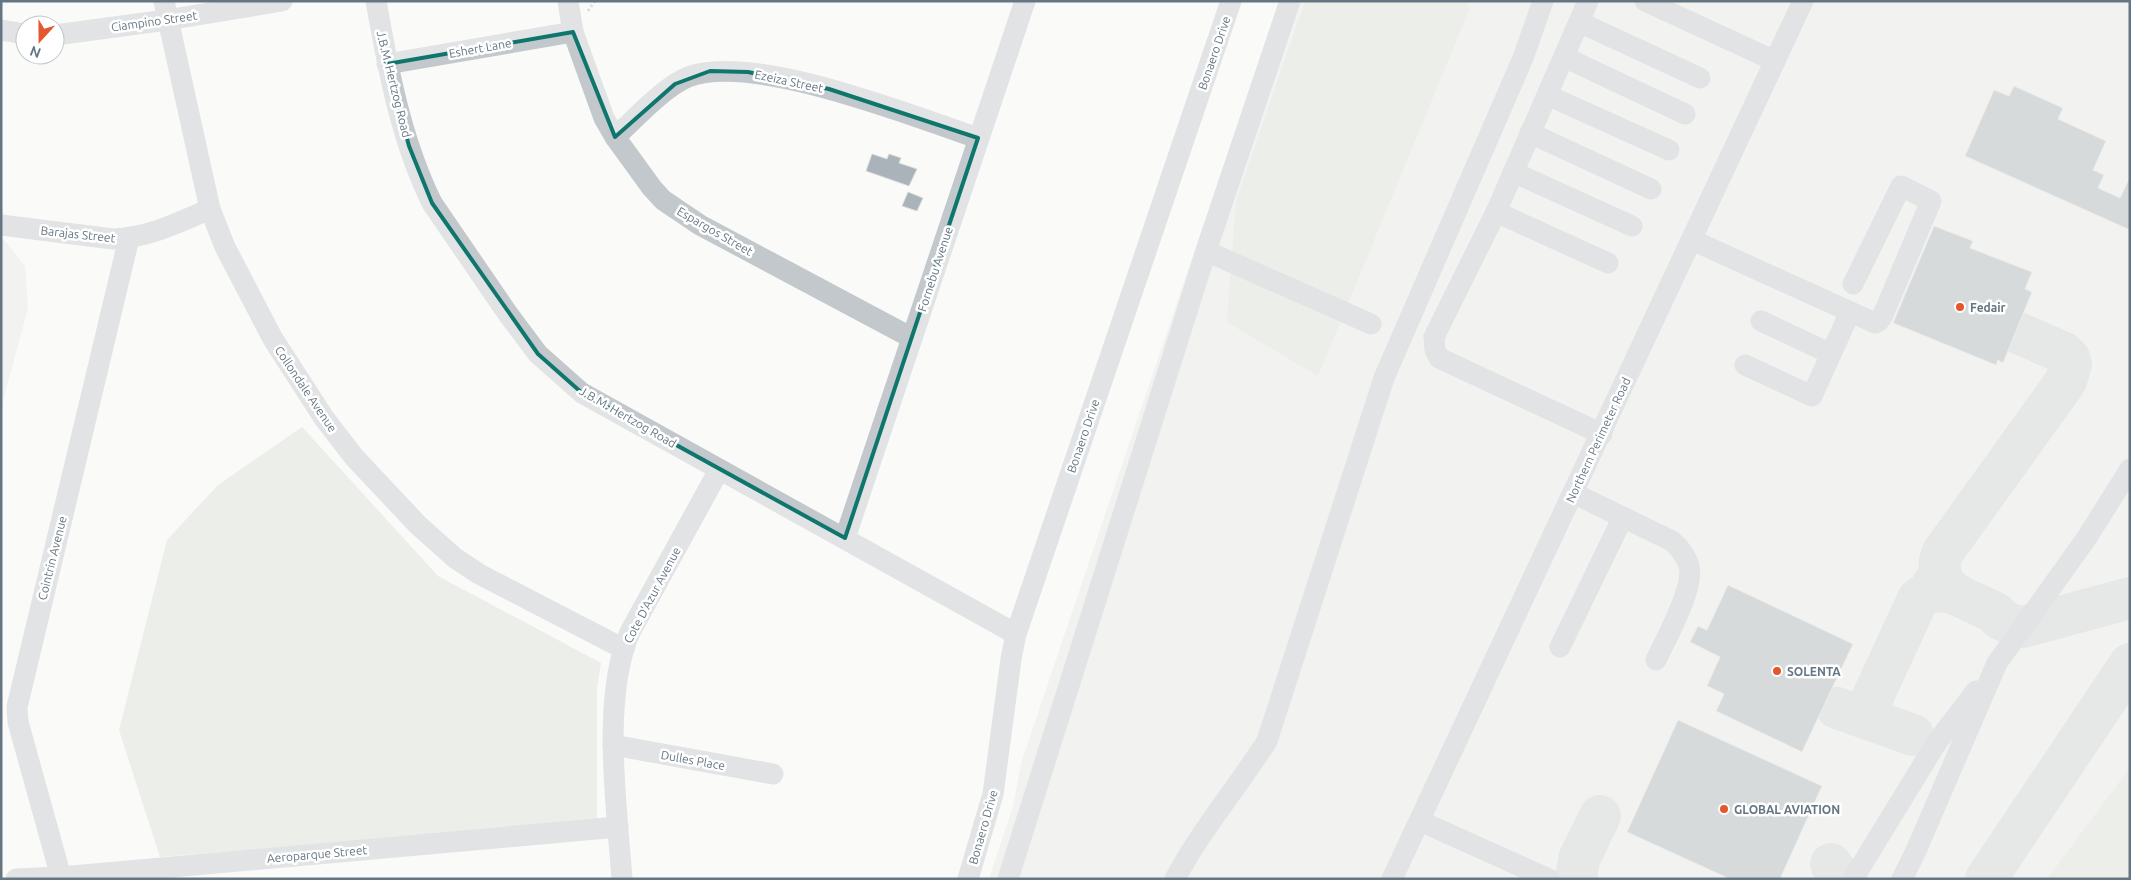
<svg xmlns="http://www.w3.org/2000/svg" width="2131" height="880" font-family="Ubuntu,sans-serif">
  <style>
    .built { fill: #e8e9e9 }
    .green { fill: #dadfd7 }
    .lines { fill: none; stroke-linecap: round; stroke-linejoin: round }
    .taxiway { stroke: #ced2d4; stroke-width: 42 }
    .building { fill: #aab3b9; stroke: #dcdcda }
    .path { stroke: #bbbfc2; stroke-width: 3; stroke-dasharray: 2.5 2.5; stroke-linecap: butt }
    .minor { stroke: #c3c8cc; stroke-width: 21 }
    .marked { fill: none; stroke: #0f766e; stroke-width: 4; stroke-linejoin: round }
    .poi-dot { fill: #e4572e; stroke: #fff; stroke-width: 2 }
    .labels { text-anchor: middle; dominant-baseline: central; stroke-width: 5; stroke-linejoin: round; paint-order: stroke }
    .street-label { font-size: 12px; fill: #657683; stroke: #fff }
    .poi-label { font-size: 12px; font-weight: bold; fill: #657683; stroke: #fff; text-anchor: start }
  </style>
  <rect width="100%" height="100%" fill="#fafaf8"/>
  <g class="built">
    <polygon points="1279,1 2130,1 2130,879 989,879 1013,807 1021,763"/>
    <polygon points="1,239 5,241 25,266 28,308 1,408"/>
  </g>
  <g class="green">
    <polygon points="1305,1 1466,1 1469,10 1318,376 1227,322 1236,201"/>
    <polygon points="302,427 438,576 601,663 597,688 597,822 160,857 119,730 167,540 218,485"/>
    <polygon points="2130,768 2130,879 2047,879"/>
  </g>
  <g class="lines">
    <g class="taxiway">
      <polyline points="1933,584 1996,613 2000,619 2015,626 2023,627 2130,598"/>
      <path d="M1958 595C1942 586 1935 569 1943 552L2066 381 2071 364 2069 358 2064 353 2016 332"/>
      <polyline points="1837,708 1913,735"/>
      <polyline points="1874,720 1868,712 1869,705 1918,599 1930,591 1950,592"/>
      <polyline points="1831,864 1841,879"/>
      <polyline points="1576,879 1579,859 1600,816"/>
      <polyline points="1986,879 2130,664"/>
    </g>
  </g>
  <g class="building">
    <polygon points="2014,86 2063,108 2058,119 2106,141 2093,170 2104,175 2098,188 2120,198 2130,177 2130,230 1965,156 1994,90 2009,96"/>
    <polygon points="872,154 887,159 889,154 901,158 899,163 917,169 909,186 866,171"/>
    <polygon points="908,192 923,198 917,211 902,206"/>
    <polygon points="1934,226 1973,241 1970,248 2032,272 2025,289 2032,292 2003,363 1998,360 1996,365 1893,323"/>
    <polygon points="1728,585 1853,644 1802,752 1716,711 1724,694 1707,686 1720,657 1690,642 1698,626 1707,630"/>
    <polygon points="1678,720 1822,786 1780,879 1730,879 1627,832"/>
  </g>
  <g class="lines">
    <polyline class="path" points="588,11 595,1"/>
    <g class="minor">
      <polyline points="164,1 210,209 225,247 273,339 324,418 354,457 418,525 455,558 479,574 624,649"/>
      <path d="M376 1C388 69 401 140 432 203L508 314 538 354 582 393 1016 634"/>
      <polyline points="568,1 573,32 604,118 615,137 652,188 663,200 700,225 912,338"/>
      <polyline points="1588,1 1496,212 1434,337 1435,350 1439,358 1602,434"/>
      <polyline points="1645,1 1775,61"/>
      <polyline points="1579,22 1700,78"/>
      <polyline points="1,30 25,34"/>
      <polyline points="55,35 167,20 282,1"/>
      <polyline points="1564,57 1685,114"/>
      <polyline points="387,64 573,32"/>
      <polyline points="1547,95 1669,150"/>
      <polyline points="1530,133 1651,189"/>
      <path d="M615 137C634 120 665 86 688 77 752 52 912 116 978 138"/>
      <polyline points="1513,172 1632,226"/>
      <polyline points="1496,212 1608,263"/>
      <path d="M1 225 113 239C148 238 179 222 210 209"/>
      <polyline points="1692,240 1875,323 1879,321 1883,315 1931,201 1901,186 1853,284"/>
      <polyline points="1206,251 1371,324"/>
      <polyline points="1761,321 1831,354 1850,312"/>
      <polyline points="1745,365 1812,396 1831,354"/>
      <path d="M1573 493 1672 541C1680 548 1686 556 1689 566 1695 587 1666 639 1656 660"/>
      <polyline points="845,538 1025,1"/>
      <polyline points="1560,647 1623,517"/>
      <polyline points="613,745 773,774"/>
      <polyline points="1420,821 1549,879"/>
      <polyline points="61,877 18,722 17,707 129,238"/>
      <polyline points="16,879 61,877 618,827"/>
      <path d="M622 879C617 808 601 698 630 632L719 470"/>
      <polyline points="968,879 993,794 1011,659 1016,634 1231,1"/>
      <polyline points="1008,879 1206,251 1290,1"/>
      <path d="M1175 879C1201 830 1237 788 1267 741L1384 378 1523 58 1543 1"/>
      <polyline points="1392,879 1803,1"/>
      <polyline points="1853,879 1937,742 1976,691"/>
      <polyline points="1902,879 1915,853 1997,663 2086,539 2130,469"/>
    </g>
  </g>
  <path d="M0 0H2131V880H0ZM573 32 615 137 675 84 710 71 748 72 829 89 978 138 845 538 582 393 538 354 432 203 409 146 387 64Z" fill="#fafaf8" fill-opacity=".55" fill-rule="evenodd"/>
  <path class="marked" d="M573 32 615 137 675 84 710 71 748 72 829 89 978 138 845 538 582 393 538 354 432 203 409 146 387 64Z"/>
  <g class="poi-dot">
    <circle cx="1960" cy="307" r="5"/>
    <circle cx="1777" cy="671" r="5"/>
    <circle cx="1724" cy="809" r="5"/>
  </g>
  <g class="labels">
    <g class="street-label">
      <text transform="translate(154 21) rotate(-8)">Ciampino Street</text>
      <text transform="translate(480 48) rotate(-10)">Eshert Lane</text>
      <text transform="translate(1214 53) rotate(-71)">Bonaero Drive</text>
      <text transform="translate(789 81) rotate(12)">Ezeiza Street</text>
      <text transform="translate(394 84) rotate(76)">J.B.M. Hertzog Road</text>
      <text transform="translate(715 231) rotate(30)">Espargos Street</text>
      <text transform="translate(78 234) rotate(6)">Barajas Street</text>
      <text transform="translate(935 269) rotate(-72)">Fornebu Avenue</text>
      <text transform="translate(306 389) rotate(56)">Collondale Avenue</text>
      <text transform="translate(628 417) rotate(30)">J.B.M. Hertzog Road</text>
      <text transform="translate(1083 436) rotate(-71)">Bonaero Drive</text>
      <text transform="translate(1598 440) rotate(-65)">Northern Perimeter Road</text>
      <text transform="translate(52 558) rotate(-76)">Cointrin Avenue</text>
      <text transform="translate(652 595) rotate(-62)">Cote D'Azur Avenue</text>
      <text transform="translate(693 760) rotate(10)">Dulles Place</text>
      <text transform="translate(983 827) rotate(-74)">Bonaero Drive</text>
      <text transform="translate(317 854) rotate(-5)">Aeroparque Street</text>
    </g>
    <g class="poi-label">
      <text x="1970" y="307">Fedair</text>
      <text x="1787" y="671">SOLENTA</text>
      <text x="1734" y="809">GLOBAL AVIATION</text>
    </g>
  </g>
  <rect width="2131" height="880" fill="none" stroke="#657683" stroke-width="5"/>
  <g transform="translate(40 40) rotate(201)"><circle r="24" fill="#ffffff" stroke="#c1c8cd"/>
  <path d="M0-4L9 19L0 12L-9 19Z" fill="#e4572e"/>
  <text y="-8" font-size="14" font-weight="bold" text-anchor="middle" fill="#657683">N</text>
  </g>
</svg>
